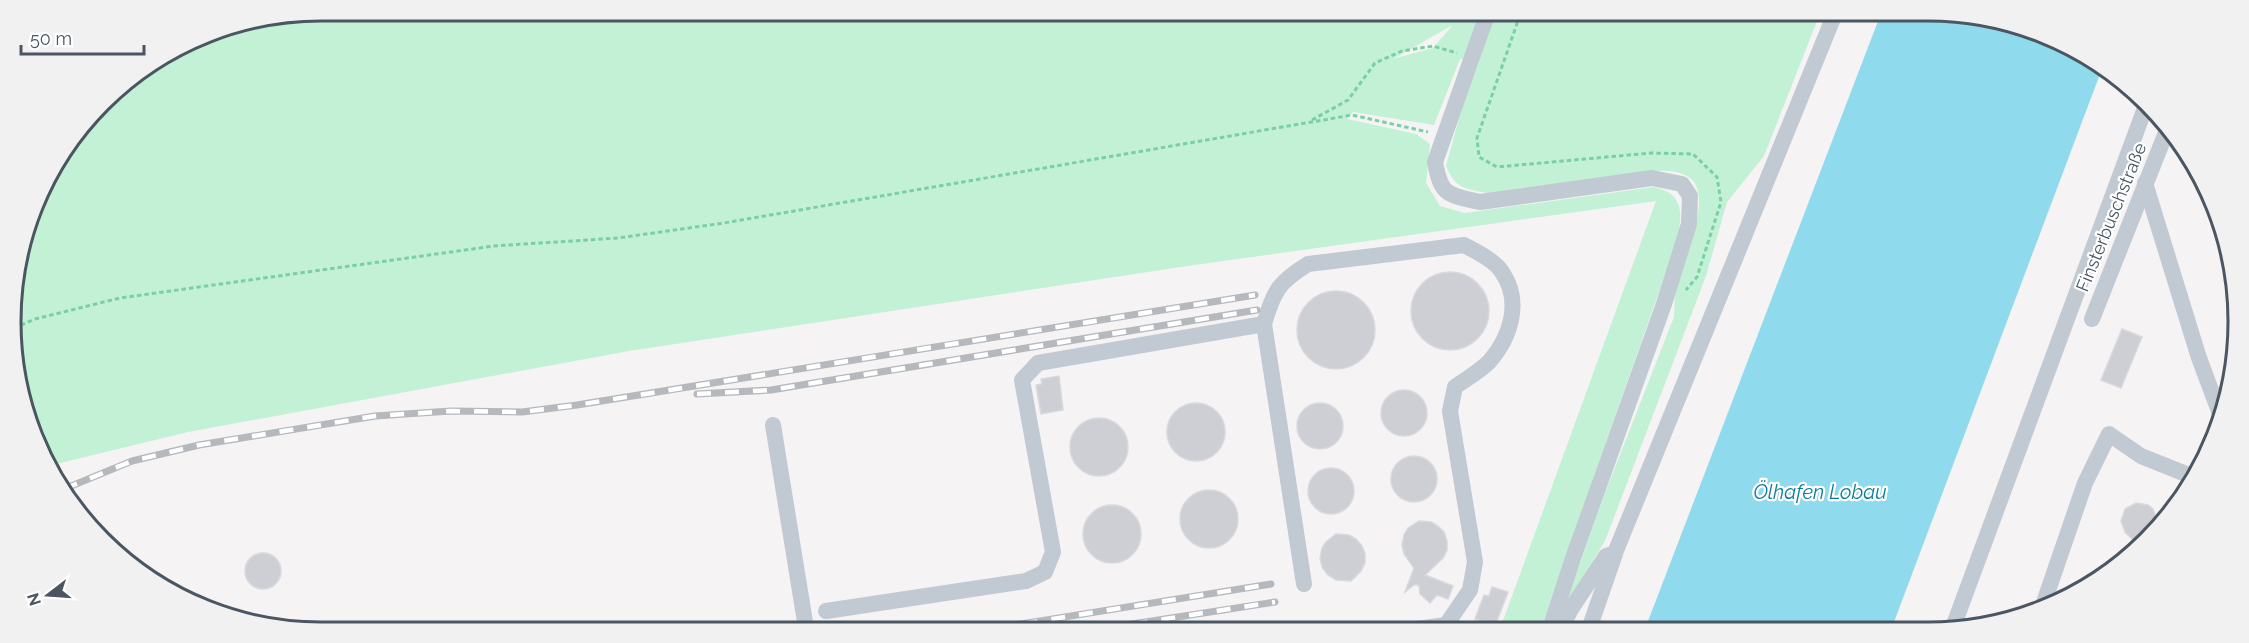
<svg xmlns="http://www.w3.org/2000/svg" width="2249" height="643" font-family="Raleway,sans-serif">
  <style>
    .green { fill: #c3f1d5; fill-rule: evenodd }
    .water { fill: #90daee }
    .building { fill: #cdcfd5; stroke: #d7d9de; stroke-width: 1.5 }
    .lines { fill: none; stroke-linecap: round; stroke-linejoin: round }
    .path { stroke: #7ad0a6; stroke-width: 3; stroke-dasharray: 4.5 3; stroke-linecap: butt }
    .minor { stroke: #c1cad2; stroke-width: 16 }
    .rail-casing { stroke: #b5b8bd; stroke-width: 7 }
    .rail { stroke: #fff; stroke-width: 4.5; stroke-dasharray: 14; stroke-linecap: butt }
    .labels { text-anchor: middle; dominant-baseline: central; stroke-width: 4.5; stroke-linejoin: round; paint-order: stroke }
    .street-label { font-size: 18px; fill: #4a5661; stroke: #fff }
    .water-label { font-size: 20px; font-style: italic; fill: #0c7c9b; stroke: #fff }
    .rim { fill: none; stroke: #4a5661; stroke-width: 3 }
  </style>
  <rect width="100%" height="100%" fill="#f5f3f3"/>
  <path class="green" d="M321 11 1819 16 1764 156 1727 202 1706 276 1605 541 1565 605 1605 493 1674 317C1675 308 1674 298 1676 289 1681 264 1715 197 1690 178 1677 169 1664 171 1649 171L1488 193C1465 189 1456 189 1446 166L1461 111 1480 60 1460 59 1434 125 1353 112 1347 119 1416 134 1430 144 1426 183 1440 206 1465 213 1654 187C1660 189 1668 191 1672 195 1690 212 1674 244 1669 264L1562 566 1545 629H1500L1656 201 1194 265 629 351 188 432 52 465 21 402 11 301 42 184 116 88 203 34ZM1452 26 1433 48 1393 59 1451 26Z"/>
  <polygon class="water" points="1880,16 1988,16 2100,63 2103,66 1891,630 1645,629"/>
  <g class="building">
    <circle cx="1450" cy="311" r="39"/>
    <circle cx="1336" cy="330" r="39"/>
    <polygon points="2122,329 2142,337 2121,388 2101,380"/>
    <polygon points="1059,376 1063,410 1041,414 1036,385 1042,384 1041,379"/>
    <circle cx="1404" cy="413" r="23"/>
    <circle cx="1196" cy="432" r="29"/>
    <circle cx="1320" cy="426" r="23"/>
    <circle cx="1099" cy="447" r="29"/>
    <circle cx="1414" cy="479" r="23"/>
    <circle cx="1331" cy="491" r="23"/>
    <circle cx="1209" cy="519" r="29"/>
    <polygon points="2136,503 2148,505 2153,509 2157,521 2157,526 2148,537 2133,540 2125,532 2121,521 2125,509"/>
    <circle cx="1112" cy="534" r="29"/>
    <polygon points="1419,521 1431,522 1438,526 1444,532 1447,541 1447,550 1443,558 1425,575 1453,586 1448,599 1437,595 1430,603 1420,594 1419,585 1414,585 1405,592 1414,568 1404,554 1402,545 1404,535 1408,528"/>
    <polygon points="1336,534 1349,535 1356,539 1362,546 1365,554 1365,563 1361,571 1351,581 1336,580 1328,575 1322,567 1320,558 1322,548 1326,542"/>
    <circle cx="263" cy="571" r="18"/>
    <polygon points="1492,587 1508,592 1495,626 1475,619 1484,595 1489,596"/>
  </g>
  <g class="lines">
    <g class="path">
      <polyline points="1520,15 1477,138 1479,157 1497,167 1651,153 1693,154 1717,177 1721,202 1697,277 1686,290"/>
      <polyline points="1312,120 1348,100 1375,63 1402,51 1433,46 1457,53"/>
      <polyline points="14,328 35,319 120,298 494,246 618,238 724,223 1352,115 1428,132"/>
    </g>
    <g class="minor">
      <path d="M1487 15 1435 162C1441 196 1448 195 1480 202L1652 178 1682 184 1690 196 1689 224 1664 304 1573 558 1550 629"/>
      <polyline points="2145,183 2199,358 2220,414"/>
      <polyline points="2092,319 2167,130"/>
      <polyline points="773,425 806,628"/>
      <path d="M1304 584 1264 324C1274 290 1279 282 1308 264L1464 245C1477 252 1494 260 1502 272 1522 301 1511 337 1489 362 1480 371 1466 379 1455 387L1450 411 1475 562 1470 590 1446 625"/>
      <polyline points="2042,608 2085,483 2109,434 2141,456 2196,478"/>
      <polyline points="826,611 1026,581 1045,572 1053,552 1022,380 1038,363 1264,324"/>
      <polyline points="1417,629 1446,625 1448,629"/>
      <polyline points="1561,629 1571,609 1606,556 1615,553 1834,16"/>
      <polyline points="1589,629 1615,554"/>
      <polyline points="1952,630 2145,108"/>
    </g>
    <defs>
      <g id="rail">
        <polyline points="697,394 771,390 1257,310"/>
        <polyline points="64,489 132,461 199,445 375,416 451,411 522,412 577,405 1255,295"/>
        <polyline points="996,628 1271,584"/>
        <polyline points="1106,628 1275,602"/>
      </g>
    </defs>
    <use href="#rail" class="rail-casing"/>
    <use href="#rail" class="rail"/>
  </g>
  <g class="labels">
    <g class="street-label">
      <text transform="translate(2111 217) rotate(-68)">Finsterbuschstraße</text>
    </g>
    <g class="water-label">
      <text x="1820" y="492">Ölhafen Lobau</text>
    </g>
  </g>
  <path d="M0 0H2249V643H0ZM321 21H1928A300 300 0 0 1 2228 321V322A300 300 0 0 1 1928 622H321A300 300 0 0 1 21 322V321A300 300 0 0 1 321 21Z" fill="#f1f1f2" fill-rule="evenodd"/>
  <path class="rim" d="M321 21H1928A300 300 0 0 1 2228 321V322A300 300 0 0 1 1928 622H321A300 300 0 0 1 21 322V321A300 300 0 0 1 321 21Z"/>
  <g transform="translate(48 595) rotate(253)" stroke="#ffffff" stroke-width="4.5" paint-order="stroke">
  <path d="M0-4.5L10 22L0 15L-10 22Z" fill="#4a5661"/>
  <text y="-9" font-size="16" font-weight="bold" text-anchor="middle" fill="#4a5661">N</text>
  </g>
  <path d="M21 45v9h123v-9" fill="none" stroke="#4a5661" stroke-width="3"/>
  <text x="30" y="45" font-size="18" fill="#4a5661" stroke="#ffffff" stroke-width="4.5" paint-order="stroke">50 m</text>
</svg>
